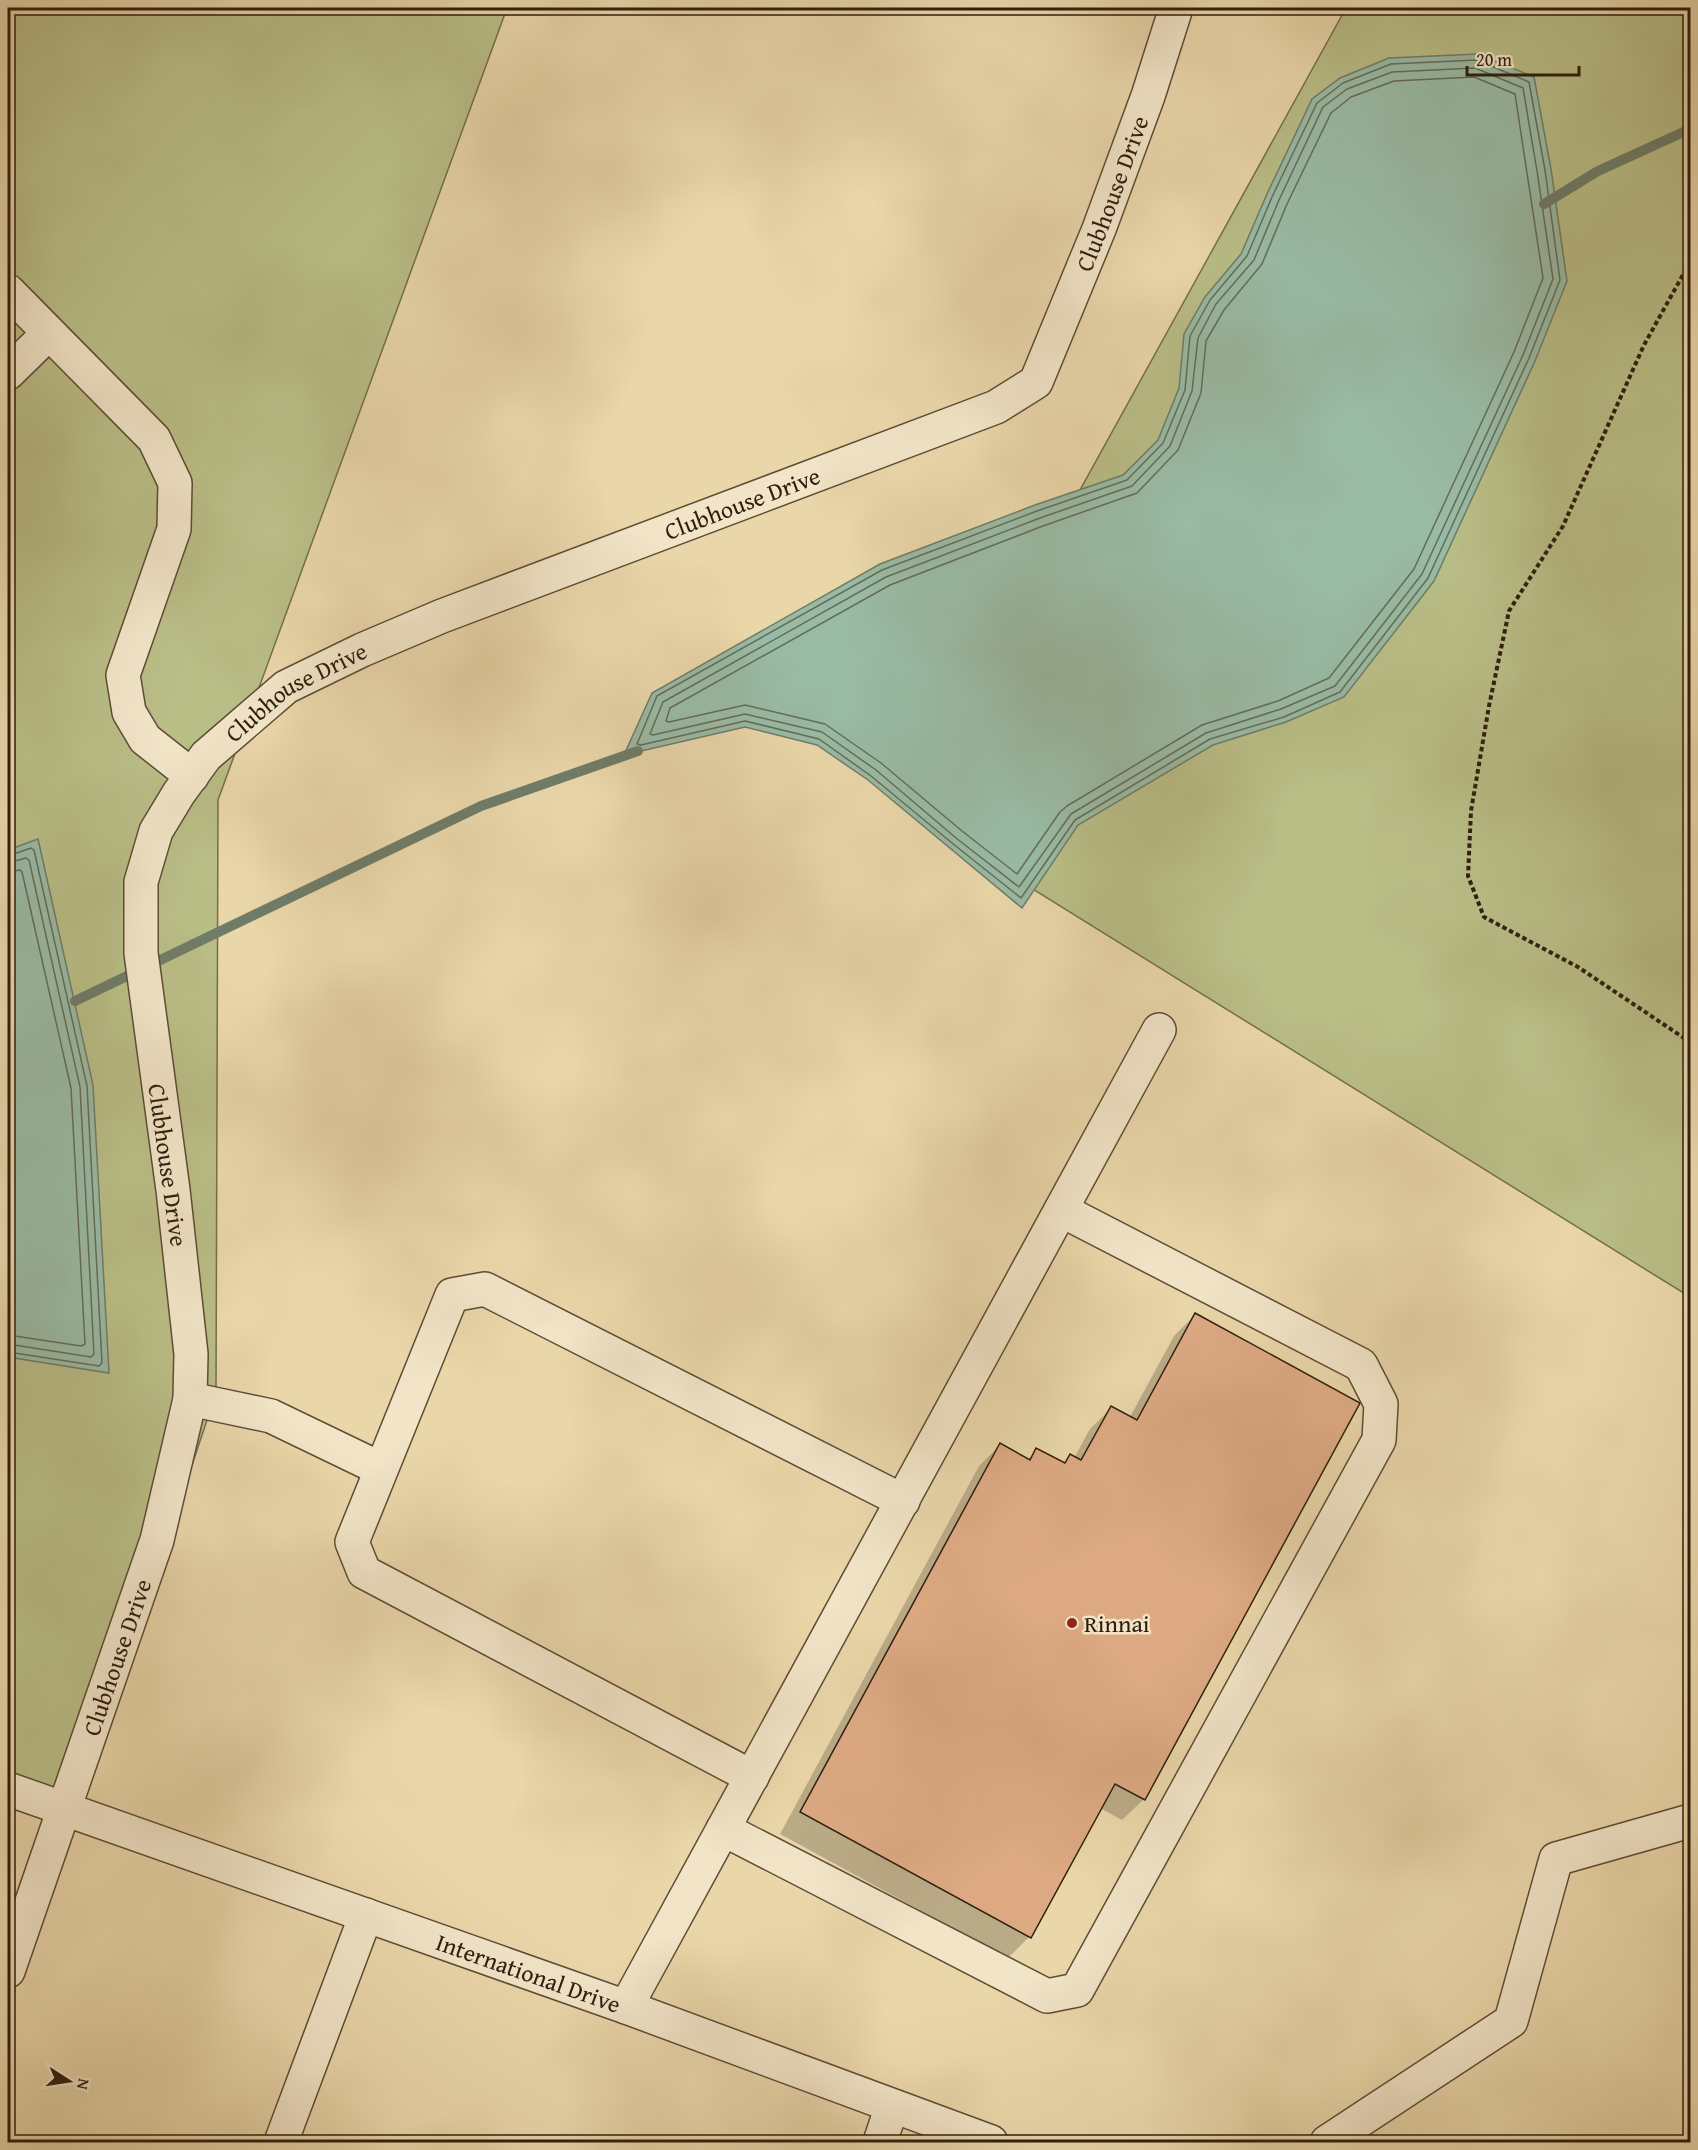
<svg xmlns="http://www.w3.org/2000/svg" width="1698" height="2150" font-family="'Gentium Book Plus',serif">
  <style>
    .green { fill: #b9bd86; stroke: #746e4a; stroke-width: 1.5 }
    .water { fill: #99baa4; stroke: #6f7c68; stroke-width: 1.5 }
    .shadow { fill: #0003 }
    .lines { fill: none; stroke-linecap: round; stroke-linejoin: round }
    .shore { stroke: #646c59; stroke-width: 1.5 }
    .stream { stroke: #6f7c68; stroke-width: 10 }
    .building { fill: #dca983; stroke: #2f1e0e; stroke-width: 1.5 }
    .minor-casing { stroke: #5e4c35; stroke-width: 36 }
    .path { stroke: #2f1e0e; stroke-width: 4; stroke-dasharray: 4.5 3; stroke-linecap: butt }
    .minor { stroke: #f1e4c7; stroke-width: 33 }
    .poi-dot { fill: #8f2418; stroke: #f1e4c7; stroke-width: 2 }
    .labels { text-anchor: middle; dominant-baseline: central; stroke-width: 5; stroke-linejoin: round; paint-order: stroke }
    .street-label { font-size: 24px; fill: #2f1e0e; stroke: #f1e4c7 }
    .poi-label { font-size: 24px; fill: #2f1e0e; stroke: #f1e4c7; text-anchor: start }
  </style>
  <rect width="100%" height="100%" fill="#e9d6a9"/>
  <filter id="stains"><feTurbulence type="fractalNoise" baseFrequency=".00333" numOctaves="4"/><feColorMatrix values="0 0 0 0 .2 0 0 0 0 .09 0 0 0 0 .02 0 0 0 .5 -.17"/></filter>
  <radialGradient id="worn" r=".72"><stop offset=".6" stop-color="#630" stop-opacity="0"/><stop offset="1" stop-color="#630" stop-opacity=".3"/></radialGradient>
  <g class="green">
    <polygon points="8,8 507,8 218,800 216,1393 81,1799 8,1779"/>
    <polygon points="1346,8 1690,8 1690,1297 904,809"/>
  </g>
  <g class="water">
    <polygon points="1478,54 1534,77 1551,169 1567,281 1535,361 1434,581 1344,697 1286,722 1213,745 1078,825 1022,908 868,780 817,745 745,727 624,755 652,693 880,564 1035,505 1123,475 1158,440 1179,388 1184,334 1205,297 1241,254 1267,194 1312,99 1340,78 1389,58"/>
    <polygon points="38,839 93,1085 109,1373 8,1357 8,850"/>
  </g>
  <polygon class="shadow" points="1195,1315 1144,1799 1122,1820 1100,1808 1029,1937 1008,1958 780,1834 979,1466 1000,1445 1027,1460 1037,1450 1063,1464 1070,1456 1074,1458 1090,1429 1112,1407 1130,1417 1174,1336"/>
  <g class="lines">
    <g class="shore">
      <polygon points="1477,60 1529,82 1545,170 1560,280 1529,358 1428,578 1340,692 1284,717 1210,739 1075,820 1021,898 952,843 871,776 819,739 745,721 641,745 637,744 657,696 882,570 1037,511 1127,480 1163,443 1185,390 1190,336 1210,300 1247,256 1272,197 1317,103 1343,83 1391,64"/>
      <polygon points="1475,68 1523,88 1537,171 1553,279 1523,355 1422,574 1335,686 1281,709 1206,733 1071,814 1019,887 956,838 876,770 822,732 745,714 653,735 650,734 663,702 886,577 1040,518 1132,486 1170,446 1192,391 1198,338 1216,304 1254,260 1279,200 1323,107 1347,89 1392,72"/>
      <polygon points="1474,77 1515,94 1543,278 1514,352 1414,569 1329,678 1278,701 1202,725 1067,806 1060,812 1017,874 962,831 881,763 825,724 745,705 669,722 666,721 670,708 890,585 1043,526 1137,493 1178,450 1201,393 1206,341 1224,310 1262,264 1287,204 1331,113 1351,97 1394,81"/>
      <polyline points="8,856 31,848 34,850 87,1086 102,1363 99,1366 8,1352"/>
      <polyline points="8,863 26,858 29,860 80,1087 94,1354 91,1357 8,1344"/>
      <polyline points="8,872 20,870 22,872 71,1088 85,1344 81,1346 8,1335"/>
    </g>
    <g class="stream">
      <polyline points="1544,204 1598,171 1690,129"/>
      <polyline points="75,1001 481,806 638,751"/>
    </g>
  </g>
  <polygon class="building" points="1195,1313 1360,1403 1145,1800 1115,1784 1031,1938 800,1812 1000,1443 1030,1460 1036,1448 1065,1463 1070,1454 1081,1460 1111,1406 1137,1420"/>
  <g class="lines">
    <defs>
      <g id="minor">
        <polyline points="8,291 154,439 175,483 174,529 123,675 129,712 145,739 192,776"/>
        <polyline points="8,373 49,333"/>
        <polyline points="190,1399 271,1416 381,1469"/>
        <polyline points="752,1777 364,1572 352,1542 452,1295 485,1289 903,1501"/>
        <path id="s1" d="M8 1789 626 2007 991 2142"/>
        <polyline points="723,1829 1047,1996 1077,1990 1379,1440 1381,1404 1361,1365 1061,1210"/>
        <path id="s2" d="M8 1971 157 1540 190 1399 191 1354 173 1190 141 953V882L156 831 179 793 206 756 286 687 362 650 442 616 996 407 1036 382 1099 229 1148 96 1176 8"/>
        <polyline points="626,2007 1159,1030"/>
        <polyline points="281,2142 366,1915"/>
        <polyline points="880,2142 892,2106"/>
        <polyline points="1327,2142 1511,2021 1556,1859 1690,1821"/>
      </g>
    </defs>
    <use href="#minor" class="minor-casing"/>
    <polyline class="path" points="1690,262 1644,345 1563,526 1509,611 1489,706 1471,811 1468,876 1484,917 1578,967 1690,1042"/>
    <use href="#minor" class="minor"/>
  </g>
  <circle class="poi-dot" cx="1072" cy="1623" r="6"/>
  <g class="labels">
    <g class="street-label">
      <text stroke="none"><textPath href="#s2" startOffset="2384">Clubhouse Drive</textPath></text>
      <text stroke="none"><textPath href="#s2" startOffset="1862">Clubhouse Drive</textPath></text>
      <text stroke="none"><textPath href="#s2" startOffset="1376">Clubhouse Drive</textPath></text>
      <text transform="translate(168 1165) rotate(82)">Clubhouse Drive</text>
      <text stroke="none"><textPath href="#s2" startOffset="332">Clubhouse Drive</textPath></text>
      <text stroke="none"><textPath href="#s1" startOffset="552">International Drive</textPath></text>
    </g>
    <g class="poi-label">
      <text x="1084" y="1623">Rinnai</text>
    </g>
  </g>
  <rect width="1698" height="2150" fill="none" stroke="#e9d6a9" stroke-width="30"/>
  <rect x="9" y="9" width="1680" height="2132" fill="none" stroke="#2f1e0e" stroke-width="3"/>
  <rect x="15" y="15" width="1668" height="2120" fill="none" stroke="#2f1e0e" stroke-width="1.5"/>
  <g transform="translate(69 2081) rotate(102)" stroke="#f1e4c7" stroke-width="4.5" paint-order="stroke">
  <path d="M0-4.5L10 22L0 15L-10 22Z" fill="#2f1e0e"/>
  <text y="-9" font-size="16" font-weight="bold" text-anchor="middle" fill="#2f1e0e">N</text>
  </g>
  <path d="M1467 66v9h112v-9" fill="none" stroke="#2f1e0e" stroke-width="3"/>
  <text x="1476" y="66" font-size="18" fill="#2f1e0e" stroke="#f1e4c7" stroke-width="4.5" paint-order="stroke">20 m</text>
  <rect width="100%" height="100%" filter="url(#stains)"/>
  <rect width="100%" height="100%" fill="url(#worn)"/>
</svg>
